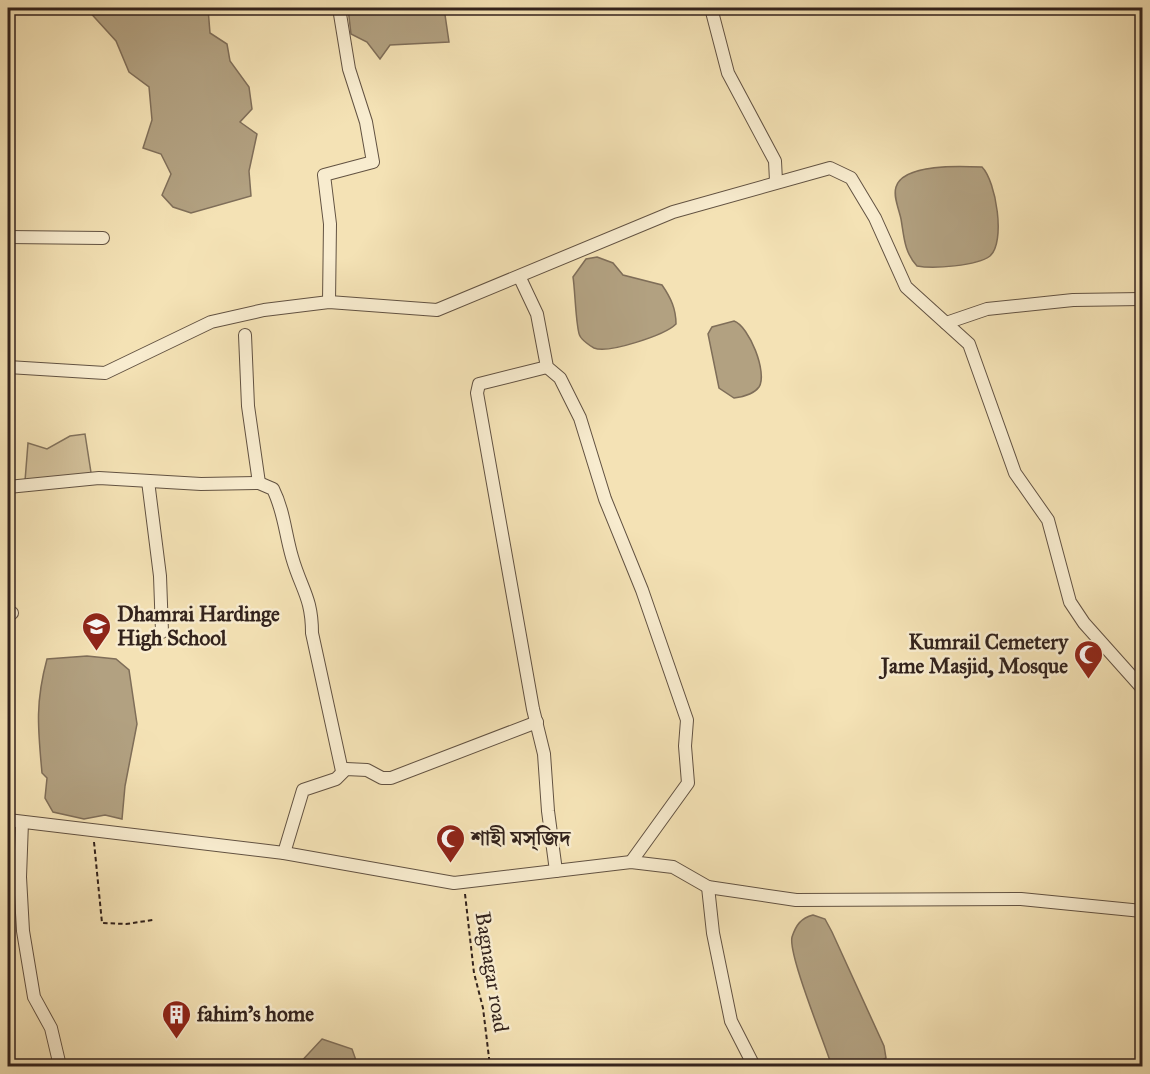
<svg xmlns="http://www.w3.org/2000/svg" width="1150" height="1074" font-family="'IM FELL Great Primer','Noto Serif Bengali',serif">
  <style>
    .green { fill: #d3c19b; stroke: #82725c; stroke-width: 1.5 }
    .water { fill: #b2a181; stroke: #7f6e59; stroke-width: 1.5 }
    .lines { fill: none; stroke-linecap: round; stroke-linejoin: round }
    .minor-casing { stroke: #625242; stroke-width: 14 }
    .path { stroke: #32221c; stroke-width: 2; stroke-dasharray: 4.5 3; stroke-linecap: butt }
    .minor { stroke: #f8eccf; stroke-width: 12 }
    .labels { text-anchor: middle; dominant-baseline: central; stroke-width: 5; stroke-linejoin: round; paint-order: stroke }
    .poi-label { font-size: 21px; font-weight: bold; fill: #32221c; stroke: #f8eccf; text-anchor: start }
    .street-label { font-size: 21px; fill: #32221c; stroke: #f8eccf }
  </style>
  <rect width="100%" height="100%" fill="#f4e2b5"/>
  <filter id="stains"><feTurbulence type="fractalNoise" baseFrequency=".00333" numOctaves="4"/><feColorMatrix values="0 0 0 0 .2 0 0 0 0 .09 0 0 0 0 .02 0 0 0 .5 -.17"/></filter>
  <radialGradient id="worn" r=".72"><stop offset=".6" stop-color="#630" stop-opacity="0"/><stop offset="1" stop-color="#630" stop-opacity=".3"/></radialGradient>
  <polygon class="green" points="85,434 92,479 25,481 28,443 47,449 70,436"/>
  <g class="water">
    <polygon points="86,8 208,8 210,33 227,44 230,61 249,87 252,109 240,122 257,134 249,171 251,196 191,213 173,207 162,195 171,174 161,154 143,148 152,120 149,87 129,72 116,41"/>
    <polygon points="348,8 444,8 449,42 390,45 380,59 367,42 351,34"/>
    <path d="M982 167C996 181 1006 242 990 256 977 266 933 269 917 266 904 252 904 236 901 219 899 209 893 197 896 187 903 163 962 166 982 167Z"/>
    <path d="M597 257 613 263 623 275 662 285C671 298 676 309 676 324 665 335 608 354 594 348 590 346 582 340 580 336 576 331 575 288 573 277L586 259Z"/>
    <path d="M734 321C749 326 768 373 759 387 754 394 742 397 734 398L719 388 708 334 712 327Z"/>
    <path d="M87 656 116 659 129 670 137 724 125 786 122 819 105 815 84 819 53 812 45 798 47 778 42 773C38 729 35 703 47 659Z"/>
    <path d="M813 915 825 919 832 932 884 1046 886 1058C869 1069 852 1066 833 1066L830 1061C823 1039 788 954 792 937 796 925 801 918 813 915Z"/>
    <polygon points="322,1039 352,1049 358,1066 297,1066"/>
  </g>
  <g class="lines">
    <defs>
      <g id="minor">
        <polyline points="711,8 728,73 775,161 776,181"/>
        <polyline points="8,237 103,238"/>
        <polyline points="520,278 537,314 547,367 560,378 580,418 605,499 642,590 687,720 685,746 688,783 631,862"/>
        <polyline points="329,302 330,224 324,175 373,162 366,122 349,69 339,8"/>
        <polyline points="946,323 987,309 1073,300 1142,299"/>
        <polyline points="245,335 248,406 259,483"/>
        <polyline points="8,367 105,373 211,322 264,310 329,302 437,310 673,212 830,168 851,178 875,218 906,287 969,344 1015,473 1048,520 1070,602 1084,623 1142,688"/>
        <polyline points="547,367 479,384 477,393 533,709 544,754 548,811 556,871"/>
        <polyline points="148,481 160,576 162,632"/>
        <path d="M8 487 99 478 201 484 259 483 273 489C284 511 285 533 292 557 301 589 312 597 312 633L342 771"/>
        <polyline points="8,613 12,613"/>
        <polyline points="8,820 284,853 454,883 631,862 673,867 708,887 796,900 1021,899 1142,911"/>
        <polyline points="22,822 20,877 23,931 34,997 51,1028 60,1066"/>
        <polyline points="284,853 303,790 336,779 346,769 367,770 382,778 391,778 537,722"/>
        <polyline points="708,887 713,933 731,1021 754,1066"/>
      </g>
    </defs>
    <use href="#minor" class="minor-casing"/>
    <g class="path">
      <polyline points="94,842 102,923 126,924 153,920"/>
      <polyline points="465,894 474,973 483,1008 490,1066"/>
    </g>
    <use href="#minor" class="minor"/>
  </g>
  <defs>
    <symbol id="school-pin" viewBox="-11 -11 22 30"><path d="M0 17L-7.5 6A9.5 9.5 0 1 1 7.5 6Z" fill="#8f2418" stroke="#f8eccf"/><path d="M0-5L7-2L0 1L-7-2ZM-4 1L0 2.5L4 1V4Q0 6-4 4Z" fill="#fff"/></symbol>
    <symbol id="mosque-pin" viewBox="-11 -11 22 30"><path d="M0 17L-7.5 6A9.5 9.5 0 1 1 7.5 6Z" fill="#8f2418" stroke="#f8eccf"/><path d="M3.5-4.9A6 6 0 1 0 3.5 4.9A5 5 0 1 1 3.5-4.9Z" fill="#fff"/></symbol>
    <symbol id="building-pin" viewBox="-11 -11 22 30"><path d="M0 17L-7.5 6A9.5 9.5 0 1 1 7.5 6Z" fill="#8f2418" stroke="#f8eccf"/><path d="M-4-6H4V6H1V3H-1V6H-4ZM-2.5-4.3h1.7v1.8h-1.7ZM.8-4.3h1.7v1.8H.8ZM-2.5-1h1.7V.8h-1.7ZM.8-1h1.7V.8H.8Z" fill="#fff"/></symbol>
  </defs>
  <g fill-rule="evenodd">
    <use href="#school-pin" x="80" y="610" width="33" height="45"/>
    <use href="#mosque-pin" x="1072" y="638" width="33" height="45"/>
    <use href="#mosque-pin" x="434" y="822" width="33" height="45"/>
    <use href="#building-pin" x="160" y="998" width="33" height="45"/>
  </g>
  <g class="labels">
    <g class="poi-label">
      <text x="117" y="614">Dhamrai Hardinge<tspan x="117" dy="24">High School</tspan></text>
      <text x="1068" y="642" text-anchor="end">Kumrail Cemetery<tspan x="1068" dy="24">Jame Masjid, Mosque</tspan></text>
      <text x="471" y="838">শাহী মস্জিদ</text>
      <text x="197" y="1014">fahim's home</text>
    </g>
    <g class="street-label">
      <text transform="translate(492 972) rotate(81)">Bagnagar road</text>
    </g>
  </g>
  <rect width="1150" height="1074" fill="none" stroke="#f4e2b5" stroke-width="30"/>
  <rect x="9" y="9" width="1132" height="1056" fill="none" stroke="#32221c" stroke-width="3"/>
  <rect x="15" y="15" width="1120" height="1044" fill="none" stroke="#32221c" stroke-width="1.5"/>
  <rect width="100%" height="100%" filter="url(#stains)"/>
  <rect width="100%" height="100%" fill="url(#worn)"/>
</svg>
